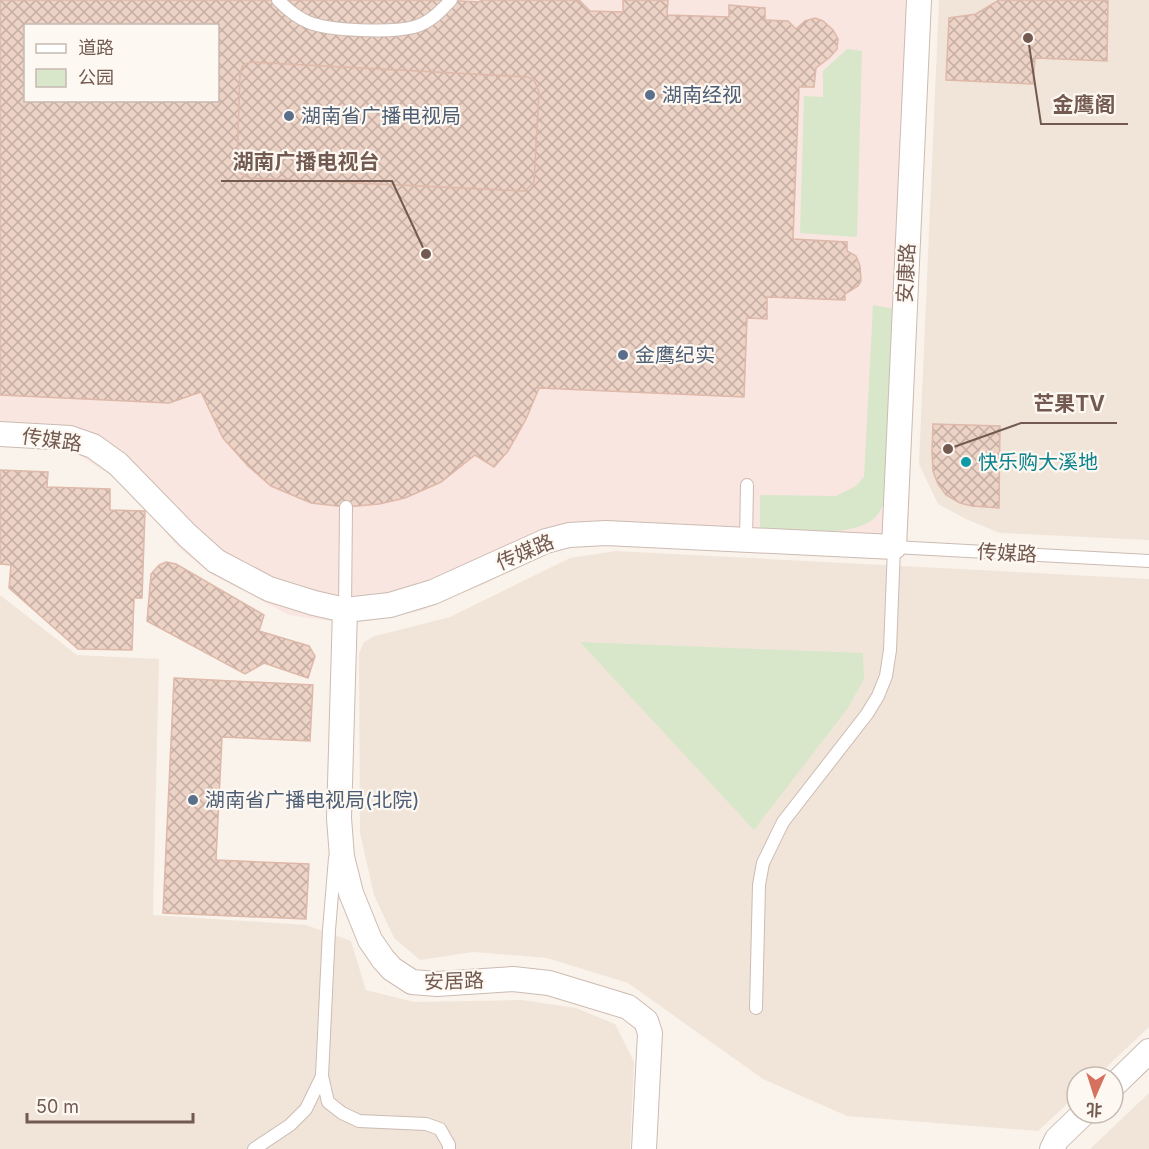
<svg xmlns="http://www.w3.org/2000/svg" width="1149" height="1149" font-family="Inter,'Noto Sans SC',sans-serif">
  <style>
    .residential { fill: #f1e5da }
    .commercial { fill: #f9e6e0; fill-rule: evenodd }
    .green { fill: #d8e7ca }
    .building { fill: url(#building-cross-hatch); stroke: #deb8a8; stroke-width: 1.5; fill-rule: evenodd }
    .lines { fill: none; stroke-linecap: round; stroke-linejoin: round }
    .lane-casing { stroke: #ccbbb2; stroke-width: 14 }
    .street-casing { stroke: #ccbbb2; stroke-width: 26 }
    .lane { stroke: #fff; stroke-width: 12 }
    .street { stroke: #fff; stroke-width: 24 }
    .service-dot { fill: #5c6f8a; stroke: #fdf8f1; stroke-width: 2 }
    .culture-dot { fill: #0f9aa8; stroke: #fdf8f1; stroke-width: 2 }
    .labels { text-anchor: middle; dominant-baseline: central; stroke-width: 4.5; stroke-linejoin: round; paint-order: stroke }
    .service-label { font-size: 20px; fill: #4e5e75; stroke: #fdf8f1; text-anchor: start }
    .street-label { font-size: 20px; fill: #735a51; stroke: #fdf8f1 }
    .culture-label { font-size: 20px; fill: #0d838f; stroke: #fdf8f1; text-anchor: start }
    .leader { fill: none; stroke: #735a51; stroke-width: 2 }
    .callout-dot { fill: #735a51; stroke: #fdf8f1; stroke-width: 2 }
    .callout-label { font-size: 21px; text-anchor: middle; font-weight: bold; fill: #735a51; stroke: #fdf8f1; stroke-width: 4.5; stroke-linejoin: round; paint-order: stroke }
  </style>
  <defs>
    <pattern id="building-cross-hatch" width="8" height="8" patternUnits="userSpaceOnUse" patternTransform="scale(1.5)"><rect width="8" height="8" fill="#edd2c6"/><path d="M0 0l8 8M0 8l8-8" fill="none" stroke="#c4ada3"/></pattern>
  </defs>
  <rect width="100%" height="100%" fill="#faf3eb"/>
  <g class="residential">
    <polygon points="939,0 1149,0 1149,540 1000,533 966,519 938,504 919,464"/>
    <polygon points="616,551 1149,579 1149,1027 1096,1077 1077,1077 1077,1095 1038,1131 847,1116 763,1079 628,983 547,958 473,952 420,960 394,938 374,895 360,833 359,654 364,642 375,636 450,617 570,558"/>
    <polygon points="0,595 77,655 159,659 153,915 306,925 351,941 366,990 414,1002 522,1000 576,1008 615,1024 634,1062 630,1149 0,1149"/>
    <polygon points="1149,1093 1149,1149 1090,1149"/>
  </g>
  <path class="commercial" d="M0 0H930L907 555 616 542 574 545 532 560 485 584 419 611 361 622 330 621 289 615 211 574 179 548 154 518 110 475 74 452 42 447 0 445ZM26 26H218V100H26Z"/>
  <g class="green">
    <polygon points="847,49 862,51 857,237 800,233 804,96 823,97 823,71"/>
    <path d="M873 305 896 309 888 494C884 503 879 516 871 521 842 539 792 529 760 528V495L836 496 856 486 864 477Z"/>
    <polygon points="580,642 863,653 864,679 848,708 754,830"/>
  </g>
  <g class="building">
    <path d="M0 0H441L479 2 481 0H579L590 11 623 12V0H668L667 15 729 17V5L765 8V20L788 21 796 29 805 21 815 18 823 21 833 30 838 39 837 49 830 57 816 68 814 87H799L793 239 847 242V251L856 256 860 266 861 281 858 286 845 294V300L767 297V319L747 318 744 397 539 388 526 419 508 451 494 467 475 455 441 482 405 498 379 504 346 507 311 503 271 486 248 466 223 438 201 392 169 403 0 395ZM26 26H218V100H26Z"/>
    <polygon points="999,0 1108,0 1107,61 1035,58 1033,84 946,80 949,18 976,14"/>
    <polygon points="251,62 528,77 535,82 539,92 534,182 525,191 249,178 240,173 237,166 240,73 243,65"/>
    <polygon points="933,424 1000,426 999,508 972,506 960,503 946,495 938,484 933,471 932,452"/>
    <polygon points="0,470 48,472 47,487 110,489 110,510 145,511 142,598 134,598 132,650 78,649 9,588 11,565 0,564"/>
    <polygon points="166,562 176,564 264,615 259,631 309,646 315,656 308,678 264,663 245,674 147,621 151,574 159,565"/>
    <polygon points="174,678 313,685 310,741 222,737 216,860 309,864 306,919 163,913"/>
  </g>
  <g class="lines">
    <defs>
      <g id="lane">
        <path d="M278 0C287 9 296 17 308 22 329 31 391 33 414 27 429 23 440 12 451 0"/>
        <polyline points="746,541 747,485"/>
        <polyline points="345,610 346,507"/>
        <polyline points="335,858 329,930 322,1076 328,1102 342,1113 359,1121 426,1124 440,1129 449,1145 449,1149"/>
        <polyline points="756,1008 759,885 763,863 783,822 867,714 878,696 886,676 890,650 894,547 1149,561"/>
        <polyline points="254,1149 290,1125 306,1109 322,1076"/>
      </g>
      <g id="street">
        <polyline points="0,434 70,438 93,446 118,464 187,535 216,561 269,589 314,603 345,610 390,605 433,592 546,541 569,535 606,533 894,547 919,0"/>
        <polyline points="345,610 339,818 342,857 351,893 370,940 383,959 392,969 412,982 437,984 513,979 549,983 628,1007 646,1021 650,1033 644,1149"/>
        <polyline points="1113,1086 1149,1051"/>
        <polyline points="1052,1149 1057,1139 1084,1113"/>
      </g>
    </defs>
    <use href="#lane" class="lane-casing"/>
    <use href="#street" class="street-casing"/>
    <use href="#lane" class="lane"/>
    <use href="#street" class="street"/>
  </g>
  <g class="service-dot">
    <circle cx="650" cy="95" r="6"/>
    <circle cx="289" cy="116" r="6"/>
    <circle cx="623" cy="355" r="6"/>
    <circle cx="193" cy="800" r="6"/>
  </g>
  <circle class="culture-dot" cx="966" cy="462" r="6"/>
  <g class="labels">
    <g class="service-label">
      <text x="662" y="95">湖南经视</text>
      <text x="301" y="116">湖南省广播电视局</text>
      <text x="635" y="355">金鹰纪实</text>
      <text x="205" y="800">湖南省广播电视局(北院)</text>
    </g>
    <g class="street-label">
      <text transform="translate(906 273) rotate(-87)">安康路</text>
      <text transform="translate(52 440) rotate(8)">传媒路</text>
      <text transform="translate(525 552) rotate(-23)">传媒路</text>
      <text transform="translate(1007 553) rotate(3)">传媒路</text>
      <text transform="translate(454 981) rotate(-2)">安居路</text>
    </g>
    <g class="culture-label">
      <text x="978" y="462">快乐购大溪地</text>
    </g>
  </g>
  <path class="leader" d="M1028 38L1041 124H1128M426 254L392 181H221M948 449L1021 423H1117"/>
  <g class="callout-dot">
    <circle cx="1028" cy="38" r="6"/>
    <circle cx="426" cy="254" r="6"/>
    <circle cx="948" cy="449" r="6"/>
  </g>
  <g class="callout-label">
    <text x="1084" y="112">金鹰阁</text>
    <text x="306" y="169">湖南广播电视台</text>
    <text x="1069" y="411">芒果TV</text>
  </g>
  <rect x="24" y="24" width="195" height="78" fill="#fdf8f1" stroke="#c6b9b1" stroke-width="1.5"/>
  <rect x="36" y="44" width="30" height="9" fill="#ffffff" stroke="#c6b9b1" stroke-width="1.5"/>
  <text x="78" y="54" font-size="18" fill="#735a51">道路</text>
  <rect x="36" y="69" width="30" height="18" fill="#d8e7ca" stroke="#c6b9b1" stroke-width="1.5"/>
  <text x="78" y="84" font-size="18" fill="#735a51">公园</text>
  <g transform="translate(1095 1095) rotate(183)"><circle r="28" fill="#fdf8f1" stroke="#c6b9b1" stroke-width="1.5"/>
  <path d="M0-4.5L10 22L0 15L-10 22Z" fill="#d6705f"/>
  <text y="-9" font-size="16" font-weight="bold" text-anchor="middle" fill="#735a51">北</text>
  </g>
  <path d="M27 1113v9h166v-9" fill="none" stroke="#735a51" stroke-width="3"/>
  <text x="36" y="1113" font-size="18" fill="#735a51" stroke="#fdf8f1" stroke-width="4.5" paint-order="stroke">50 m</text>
</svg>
